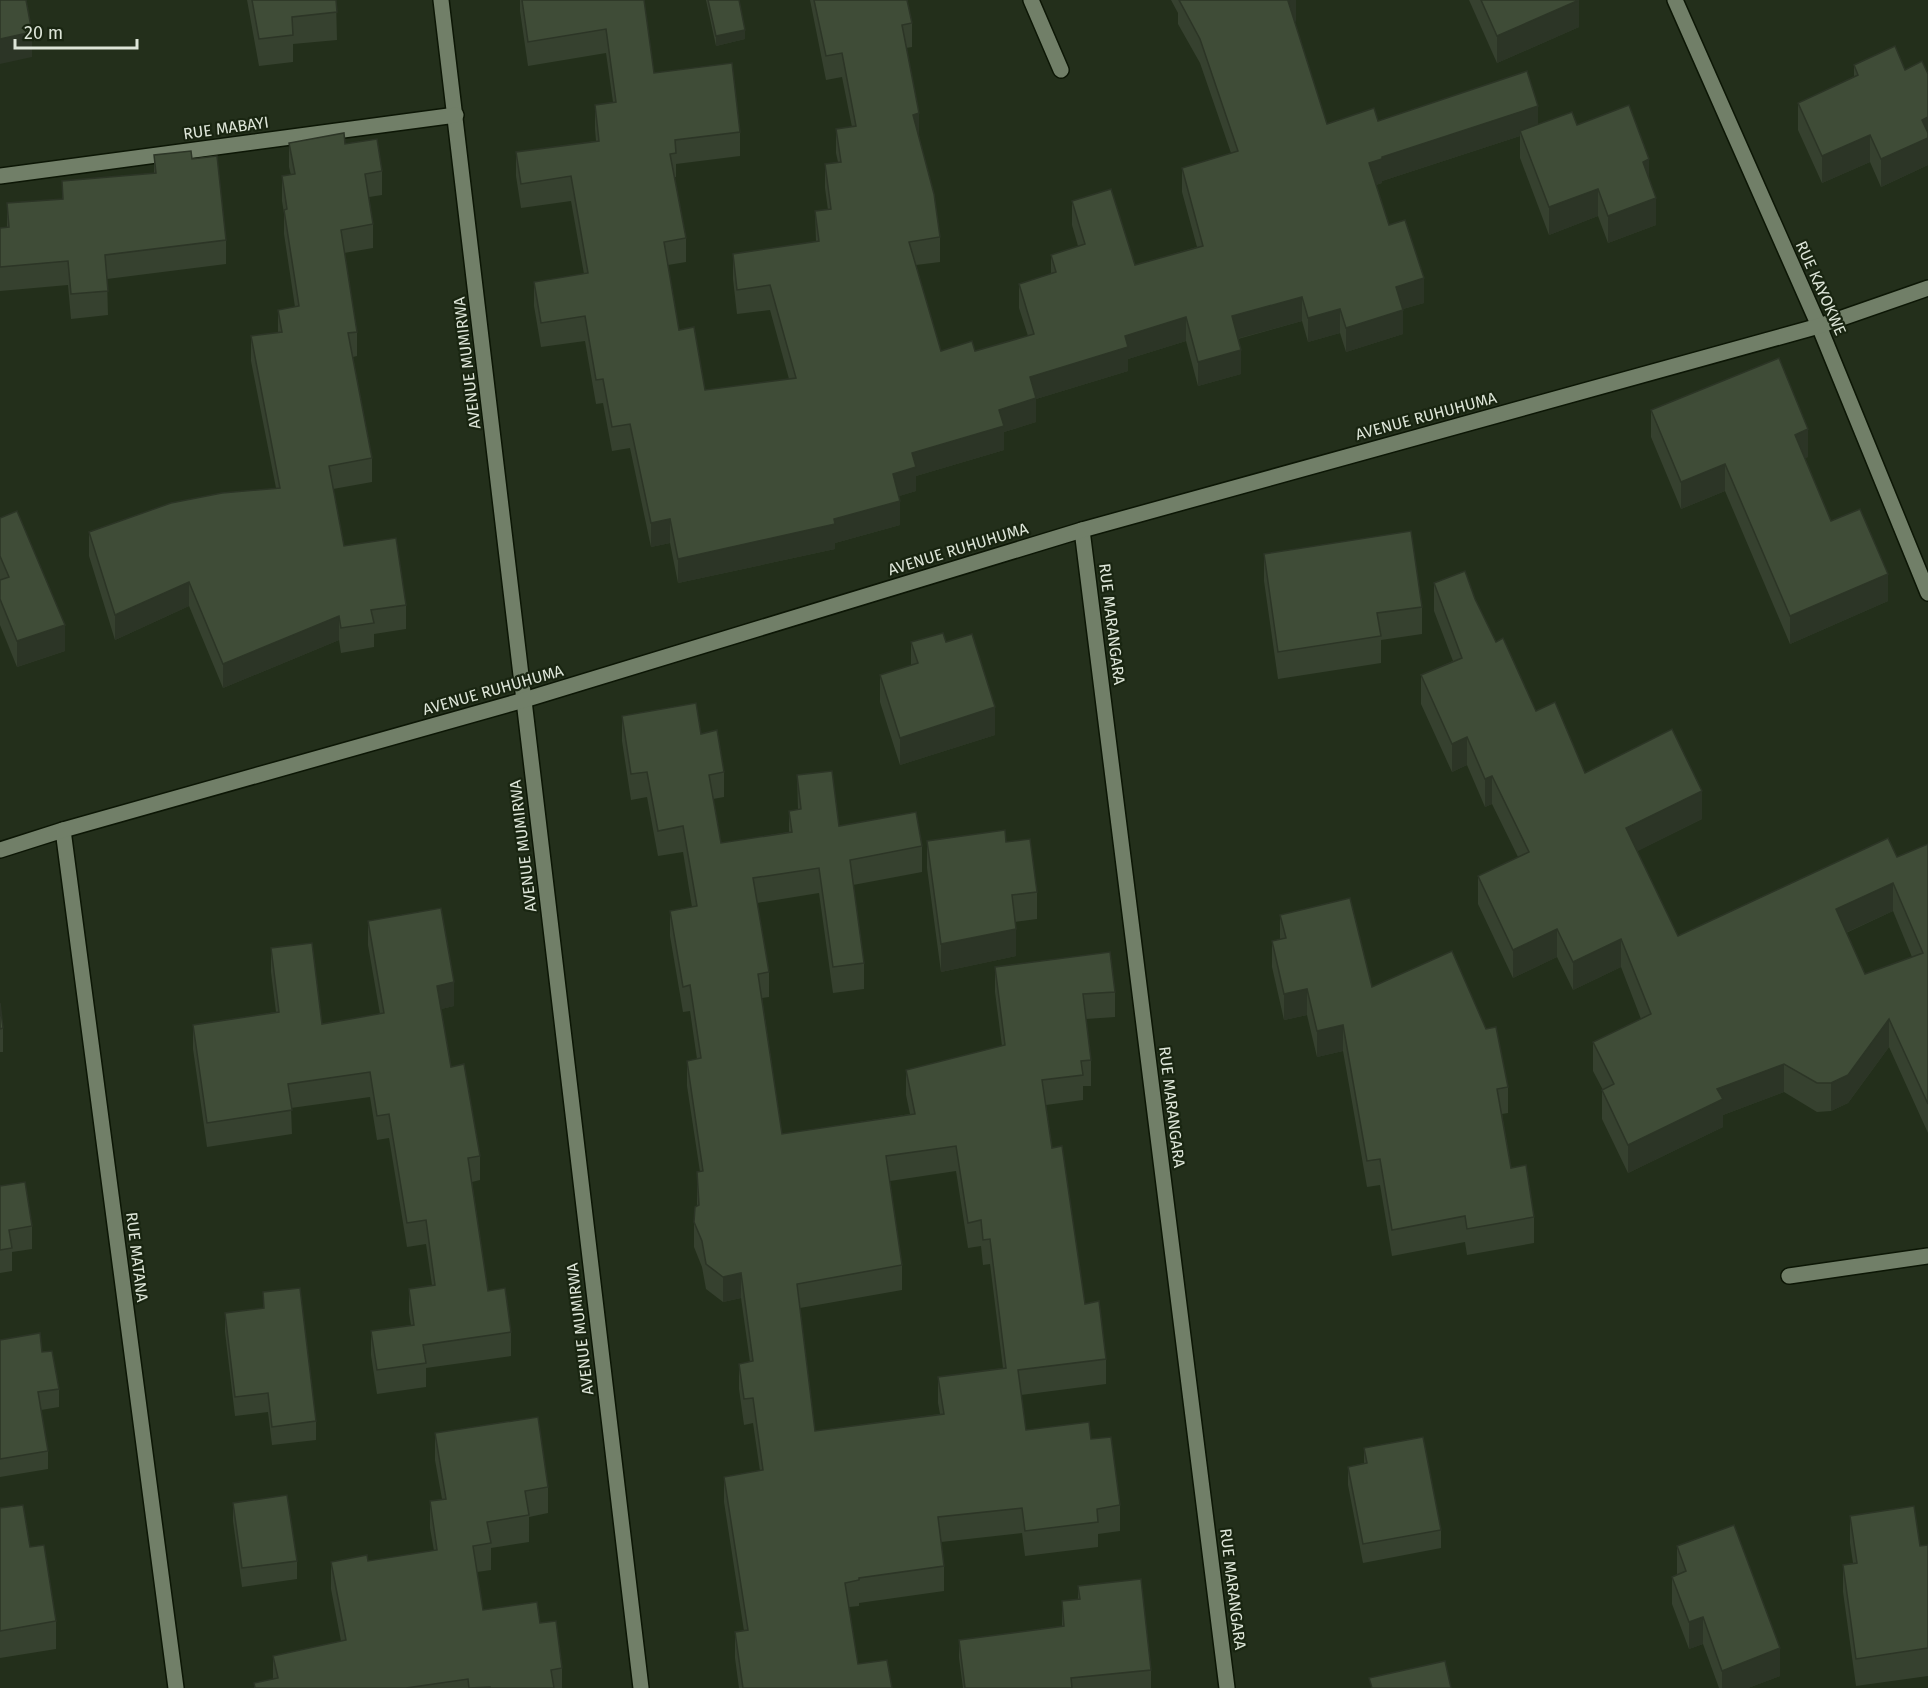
<svg xmlns="http://www.w3.org/2000/svg" width="1928" height="1688" font-family="'Fira Sans',sans-serif">
  <style>
    .lines { fill: none; stroke-linecap: round; stroke-linejoin: round }
    .street-casing { stroke: #0c1605; stroke-width: 18 }
    .street { stroke: #717f68; stroke-width: 15 }
    .wall { fill: #36412f; fill-rule: evenodd }
    .shaded-wall { fill: #2c3526 }
    .building { fill: #3f4c37; stroke: #2c3526; stroke-width: 1.5; fill-rule: evenodd }
    .labels { text-anchor: middle; dominant-baseline: central; stroke-width: 4.5; stroke-linejoin: round; paint-order: stroke }
    .street-label { font-size: 16px; fill: #dde5d8; stroke: #192511 }
  </style>
  <rect width="100%" height="100%" fill="#232f1b"/>
  <g class="lines">
    <defs>
      <g id="street">
        <polyline points="441,0 641,1688"/>
        <polyline points="1031,0 1061,70"/>
        <polyline points="1675,0 1819,326 1928,593"/>
        <polyline points="0,176 456,115"/>
        <polyline points="1082,530 1227,1688"/>
        <polyline points="63,830 176,1688"/>
        <polyline points="0,850 63,830 524,700 1082,530 1819,326 1928,288"/>
        <polyline points="1789,1276 1928,1256"/>
      </g>
    </defs>
    <use href="#street" class="street-casing"/>
    <use href="#street" class="street"/>
  </g>
  <g class="wall">
    <polygon points="247,0 336,0 337,40 293,44 293,62 259,66"/>
    <polygon points="520,0 644,0 654,73 740,132 740,156 676,164 676,177 674,177 686,238 686,262 668,265 679,330 705,390 789,379 770,310 737,314 733,279 733,254 816,242 815,211 828,210 825,188 825,164 838,162 836,153 836,129 852,127 842,77 826,80 810,0 907,0 912,23 912,47 906,48 919,136 940,237 940,262 916,265 941,351 975,351 1028,336 1019,308 1019,284 1051,274 1051,255 1078,246 1072,225 1072,201 1135,265 1197,247 1182,192 1182,168 1231,153 1200,63 1178,24 1178,13 1171,0 1296,0 1296,21 1294,22 1327,124 1378,121 1577,125 1649,180 1656,225 1608,243 1598,216 1549,235 1520,158 1520,136 1382,181 1382,183 1376,185 1389,225 1424,303 1403,309 1403,334 1346,352 1340,333 1308,342 1302,321 1238,339 1241,374 1198,386 1186,341 1128,359 1128,371 1036,399 1036,422 1004,432 1004,450 916,476 916,491 899,496 900,525 835,543 835,549 678,583 670,543 651,547 630,448 612,451 603,403 596,404 585,341 541,347 534,306 534,282 584,274 571,201 521,208 516,176 516,152 596,141 595,129 595,105 613,102 606,53 528,66 520,11"/>
    <polygon points="706,0 739,0 745,39 716,46"/>
    <polygon points="1469,0 1579,0 1579,27 1497,63"/>
    <polygon points="1854,65 1905,70 1928,74 1928,165 1881,187 1870,162 1822,183 1798,130 1798,103 1854,77"/>
    <polygon points="289,143 345,144 382,171 382,195 369,197 373,224 373,248 344,253 357,332 357,356 353,357 372,458 372,482 333,489 344,546 406,605 406,629 374,634 374,647 341,653 339,640 223,688 189,606 115,640 89,556 89,532 276,488 251,361 251,336 278,333 278,310 295,307 284,234 284,213 282,201 282,176 291,175 289,167"/>
    <polygon points="154,155 192,159 226,240 226,264 107,279 108,315 71,319 68,285 0,291 0,228 7,227 7,203 62,199 62,181 154,173"/>
    <polygon points="1651,410 1808,457 1805,458 1831,521 1888,601 1790,644 1725,491 1681,509 1651,437"/>
    <polygon points="0,518 65,651 17,667 0,625"/>
    <polygon points="1264,554 1422,607 1422,634 1381,640 1381,663 1278,679 1264,581"/>
    <path d="M1434 583 1475 599 1496 642 1536 711 1585 773 1702 819 1637 851 1678 936 1897 857 1928 844V1133L1889 1047 1848 1103 1831 1111 1817 1112 1784 1092 1723 1115V1127L1628 1173 1602 1119V1090H1603L1593 1071V1042L1641 1019 1621 967 1573 990 1557 957 1513 978 1478 904V876L1518 857 1492 804 1485 807 1467 765 1452 772 1421 704V675L1453 661 1434 611ZM1893 911 1912 957 1865 974 1846 933Z"/>
    <polygon points="911,642 995,735 900,765 880,702 880,675 911,666"/>
    <path d="M622 716 701 734 724 772V797L713 799 721 843 789 832V811L798 810 797 775 839 826 922 846V872L853 885 864 963V989L833 993 819 893 757 903 769 972V997L762 998 782 1134 910 1114 906 1095V1070L1002 1046 995 992V967L1115 992V1017L1086 1019 1091 1060V1086H1083V1100L1046 1105 1052 1148 1085 1304 1106 1359V1384L1021 1395 1026 1430 1091 1439 1120 1505V1531L1098 1534V1547L1025 1556 1022 1533 941 1542 944 1566V1591L859 1603V1606L849 1607 858 1664 892 1688H739L735 1658V1632L744 1631 724 1502V1477L760 1471 753 1423 744 1425 739 1389V1364L750 1362 741 1298 723 1302 706 1289 702 1267 694 1247V1222L697 1206V1172H700L687 1086V1061L697 1059 690 1011 683 1012 670 936V911L692 907 683 852 658 856 647 797 631 800 622 741ZM956 1171 968 1248 981 1246 983 1265 990 1264 1003 1368 938 1377V1403L940 1414 815 1431 800 1308 902 1290V1265L890 1181Z"/>
    <polygon points="927,841 1006,842 1037,892 1037,919 1015,922 1016,956 941,972 927,868"/>
    <polygon points="1280,915 1372,987 1508,1087 1508,1113 1502,1114 1511,1168 1534,1217 1534,1243 1467,1255 1465,1242 1392,1256 1380,1185 1367,1187 1343,1051 1317,1057 1307,1015 1284,1020 1272,967 1272,941 1280,939"/>
    <polygon points="368,921 454,1006 441,1009 451,1067 480,1156 480,1180 472,1182 488,1291 511,1332 511,1356 426,1368 426,1387 377,1394 371,1355 371,1331 411,1325 409,1313 409,1289 432,1285 426,1244 407,1247 389,1138 377,1140 370,1097 291,1108 292,1134 207,1147 193,1049 193,1025 276,1012 271,972 271,948 322,1024 380,1014 368,945"/>
    <polygon points="0,1003 3,1028 3,1052 0,1052"/>
    <polygon points="0,1186 32,1226 32,1249 12,1252 12,1271 0,1273"/>
    <polygon points="263,1292 316,1421 316,1440 272,1445 268,1412 235,1416 225,1332 225,1313 263,1308"/>
    <polygon points="0,1340 42,1352 59,1389 59,1407 41,1410 48,1451 48,1469 0,1477"/>
    <polygon points="435,1433 548,1487 548,1513 529,1517 529,1542 491,1548 491,1570 477,1572 483,1610 540,1623 562,1668 562,1688 254,1688 254,1683 273,1679 273,1656 341,1641 331,1589 331,1562 368,1561 434,1551 430,1528 430,1501 442,1499 435,1460"/>
    <polygon points="1364,1448 1441,1530 1441,1548 1363,1563 1348,1485 1348,1467 1364,1463"/>
    <polygon points="233,1503 297,1561 297,1579 242,1587 233,1521"/>
    <polygon points="0,1508 30,1547 56,1621 56,1649 0,1658"/>
    <polygon points="1850,1516 1920,1546 1928,1545 1928,1676 1856,1686 1843,1592 1843,1565 1853,1563 1850,1543"/>
    <polygon points="1677,1546 1780,1676 1748,1688 1719,1688 1703,1644 1689,1649 1672,1604 1672,1577 1677,1575"/>
    <polygon points="1078,1586 1151,1670 1151,1688 963,1688 959,1658 959,1640 1062,1626 1062,1601 1078,1599"/>
  </g>
  <g class="shaded-wall">
    <polygon points="1290,0 1296,0 1296,21 1288,26 1288,1"/>
    <polygon points="1579,0 1579,27 1497,63 1497,36"/>
    <polygon points="745,30 745,39 716,46 716,36"/>
    <polygon points="32,32 32,57 0,64 0,39"/>
    <polygon points="1538,106 1538,130 1520,131 1520,136 1382,181 1382,183 1369,187 1369,163 1382,157"/>
    <polygon points="919,113 919,137 913,115"/>
    <polygon points="1928,117 1928,165 1881,187 1881,159 1922,120"/>
    <polygon points="1870,135 1870,162 1822,183 1822,156"/>
    <polygon points="1649,159 1649,186 1643,162"/>
    <polygon points="1598,189 1598,216 1549,235 1549,207"/>
    <polygon points="1656,198 1656,225 1608,243 1608,216"/>
    <polygon points="1424,278 1424,303 1396,311 1396,287"/>
    <polygon points="1302,297 1302,321 1232,340 1232,316"/>
    <polygon points="1340,309 1340,333 1308,342 1308,318"/>
    <polygon points="1403,310 1403,334 1346,352 1346,328"/>
    <polygon points="1186,317 1186,341 1128,359 1128,371 1036,399 1036,422 1004,432 1004,450 916,476 916,491 893,498 893,474 912,453 999,410 1030,377 1125,336"/>
    <polygon points="1241,350 1241,374 1198,386 1198,362"/>
    <polygon points="1808,429 1808,457 1795,462 1795,435"/>
    <polygon points="1725,464 1725,491 1681,509 1681,482"/>
    <polygon points="900,501 900,525 835,543 835,549 678,583 678,559 834,519"/>
    <polygon points="670,519 670,543 651,547 651,523"/>
    <polygon points="1888,574 1888,601 1790,644 1790,616"/>
    <polygon points="189,582 189,606 115,640 115,615"/>
    <polygon points="339,616 339,640 223,688 223,664"/>
    <polygon points="65,625 65,651 17,667 17,641"/>
    <polygon points="995,707 995,735 900,765 900,738"/>
    <polygon points="1467,737 1467,765 1452,772 1452,744"/>
    <polygon points="1492,776 1492,804 1485,807 1485,779"/>
    <polygon points="1702,791 1702,819 1626,857 1626,828"/>
    <polygon points="1893,883 1893,911 1836,937 1836,909"/>
    <polygon points="1016,929 1016,956 941,972 941,944"/>
    <polygon points="1557,929 1557,957 1513,978 1513,950"/>
    <polygon points="1621,939 1621,967 1573,990 1573,962"/>
    <polygon points="454,982 454,1006 437,1010 437,986"/>
    <polygon points="1307,989 1307,1015 1284,1020 1284,994"/>
    <polygon points="1889,1019 1889,1047 1848,1103 1831,1111 1831,1083"/>
    <polygon points="1343,1025 1343,1051 1317,1057 1317,1031"/>
    <polygon points="1784,1064 1784,1092 1723,1115 1723,1127 1628,1173 1628,1145 1717,1089"/>
    <polygon points="741,1273 741,1298 723,1302 723,1277"/>
    <polygon points="1703,1617 1703,1644 1689,1649 1689,1622"/>
    <polygon points="1780,1648 1780,1676 1748,1688 1722,1688 1722,1671"/>
  </g>
  <g class="building">
    <polygon points="0,0 26,0 32,32 0,39"/>
    <polygon points="252,0 336,0 337,12 292,17 293,35 259,39"/>
    <polygon points="522,0 644,0 654,73 732,63 740,132 675,140 676,153 670,154 686,238 664,242 679,330 694,327 705,390 796,378 770,285 737,290 733,254 819,241 815,211 831,209 825,164 841,162 836,129 856,126 842,53 826,56 814,0 907,0 912,23 902,25 919,113 913,115 934,194 940,237 909,242 941,351 972,341 975,351 1034,334 1019,284 1056,272 1051,255 1085,244 1072,201 1111,189 1135,265 1203,246 1182,168 1238,151 1200,39 1179,0 1290,0 1288,1 1327,124 1374,108 1378,121 1527,71 1538,106 1382,157 1382,159 1369,163 1389,225 1405,220 1424,278 1396,287 1403,310 1346,328 1340,309 1308,318 1302,297 1232,316 1241,350 1198,362 1186,317 1125,336 1128,347 1030,377 1036,398 999,410 1004,426 912,453 916,467 893,474 900,501 834,519 835,524 678,559 670,519 651,523 630,424 612,427 603,379 596,380 585,316 541,323 534,282 588,273 571,176 521,184 516,152 599,141 595,105 616,102 606,29 528,42"/>
    <polygon points="708,0 739,0 745,30 716,36"/>
    <polygon points="1481,0 1579,0 1497,36"/>
    <polygon points="1895,46 1905,70 1922,61 1928,74 1928,117 1922,120 1928,133 1928,138 1881,159 1870,135 1822,156 1798,103 1858,75 1854,65"/>
    <polygon points="1629,105 1649,159 1643,162 1656,198 1608,216 1598,189 1549,207 1520,131 1572,112 1577,125"/>
    <polygon points="344,133 345,144 377,139 382,171 365,174 373,224 341,230 357,332 348,333 372,458 329,466 344,546 396,538 406,605 371,610 374,623 341,628 339,616 223,664 189,582 115,615 89,532 171,503 222,493 280,488 251,336 282,332 278,310 299,306 284,210 287,209 282,176 295,174 289,143"/>
    <polygon points="191,151 192,159 217,156 226,240 105,255 108,291 71,294 68,261 0,267 0,228 9,227 7,203 63,199 62,181 156,173 154,155"/>
    <polygon points="1779,358 1808,429 1795,435 1831,521 1860,509 1888,574 1790,616 1725,464 1681,482 1651,410"/>
    <polygon points="17,511 65,625 17,641 0,599 0,580 9,577 0,556 0,518"/>
    <polygon points="1411,531 1422,607 1377,613 1381,636 1278,652 1264,554"/>
    <path d="M1465 571 1475 599 1496 642 1503 638 1536 711 1555 702 1585 773 1672 729 1702 791 1626 828 1678 936 1888 838 1897 857 1928 844V1104L1889 1019 1848 1075 1831 1083H1817L1784 1064 1717 1089 1723 1099 1628 1145 1602 1090 1614 1084 1593 1042 1651 1014 1621 939 1573 962 1557 929 1513 950 1478 876 1529 852 1492 776 1485 779 1467 737 1452 744 1421 675 1462 658 1434 583ZM1893 883 1923 953 1865 974 1836 909Z"/>
    <polygon points="943,633 946,642 972,634 995,707 900,738 880,675 918,663 911,642"/>
    <path d="M696 703 701 734 717 730 724 772 709 775 721 843 792 832 789 811 801 809 797 775 832 771 839 826 916 812 922 846 850 860 864 963 833 967 819 868 753 878 769 972 758 974 782 1134 915 1114 906 1070 1005 1045 995 967 1110 952 1115 992 1083 994 1091 1060 1081 1061 1083 1075 1042 1080 1052 1148 1062 1146 1085 1304 1099 1301 1106 1359 1018 1370 1026 1430 1089 1422 1091 1439 1111 1437 1120 1505 1097 1509 1098 1522 1025 1531 1022 1508 938 1517 944 1566 859 1578V1580L845 1583 858 1664 887 1660 892 1688H743L735 1632 748 1630 724 1477 763 1470 753 1398 744 1399 739 1364 753 1361 741 1273 723 1277 706 1264 702 1241 694 1222 695 1207 699 1205 697 1172 703 1171 687 1061 701 1058 690 985 683 987 670 911 697 906 683 826 658 831 647 772 631 774 622 716ZM956 1146 968 1223 981 1220 983 1240 990 1239 1006 1368 938 1377 944 1414 815 1431 797 1284 902 1265 886 1156Z"/>
    <polygon points="1005,830 1006,842 1030,839 1037,892 1012,895 1016,929 941,944 927,841"/>
    <polygon points="1350,898 1372,987 1452,951 1486,1029 1496,1027 1508,1087 1497,1089 1511,1168 1526,1165 1534,1217 1467,1229 1465,1216 1392,1230 1380,1159 1367,1161 1343,1025 1317,1031 1307,989 1284,994 1272,941 1286,938 1280,915"/>
    <polygon points="441,908 454,982 437,986 451,1067 464,1064 480,1156 468,1158 488,1291 505,1288 511,1332 423,1345 426,1363 377,1370 371,1331 414,1325 409,1289 435,1285 426,1220 407,1223 389,1114 377,1116 370,1072 288,1084 292,1110 207,1123 193,1025 279,1012 271,948 312,943 322,1024 384,1013 368,921"/>
    <polygon points="0,1003 3,1028 0,1029"/>
    <polygon points="25,1182 32,1226 9,1230 12,1248 0,1250 0,1186"/>
    <polygon points="300,1288 316,1421 272,1427 268,1393 235,1397 225,1313 264,1308 263,1292"/>
    <polygon points="40,1333 42,1352 52,1351 59,1389 38,1392 48,1451 0,1459 0,1340"/>
    <polygon points="538,1417 548,1487 525,1491 529,1515 487,1522 491,1543 473,1546 483,1610 537,1602 540,1623 556,1621 562,1668 551,1670 554,1688 490,1688 490,1687 469,1688 468,1679 406,1688 255,1688 254,1683 278,1678 273,1656 346,1640 331,1562 367,1555 368,1561 437,1550 430,1501 446,1499 435,1433"/>
    <polygon points="1423,1437 1441,1530 1363,1544 1348,1467 1367,1463 1364,1448"/>
    <polygon points="287,1495 297,1561 242,1568 233,1503"/>
    <polygon points="23,1505 30,1547 44,1545 56,1621 0,1631 0,1508"/>
    <polygon points="1914,1506 1920,1546 1928,1545 1928,1648 1856,1659 1843,1565 1857,1563 1850,1516"/>
    <polygon points="1734,1525 1780,1648 1722,1671 1703,1617 1689,1622 1672,1577 1686,1571 1677,1546"/>
    <polygon points="1141,1579 1151,1670 1071,1678 1072,1688 965,1688 959,1640 1064,1626 1062,1601 1080,1599 1078,1586"/>
    <polygon points="1445,1661 1451,1688 1372,1688 1369,1678"/>
  </g>
  <g class="labels">
    <g class="street-label">
      <text transform="translate(226 128) rotate(-8)">RUE MABAYI</text>
      <text transform="translate(1821 288) rotate(66)">RUE KAYOKWE</text>
      <text transform="translate(467 363) rotate(-97)">AVENUE MUMIRWA</text>
      <text transform="translate(1426 416) rotate(-15)">AVENUE RUHUHUMA</text>
      <text transform="translate(958 549) rotate(-17)">AVENUE RUHUHUMA</text>
      <text transform="translate(1112 624) rotate(83)">RUE MARANGARA</text>
      <text transform="translate(493 690) rotate(-16)">AVENUE RUHUHUMA</text>
      <text transform="translate(523 846) rotate(-97)">AVENUE MUMIRWA</text>
      <text transform="translate(1172 1107) rotate(83)">RUE MARANGARA</text>
      <text transform="translate(137 1257) rotate(83)">RUE MATANA</text>
      <text transform="translate(580 1329) rotate(-97)">AVENUE MUMIRWA</text>
      <text transform="translate(1233 1589) rotate(83)">RUE MARANGARA</text>
    </g>
  </g>
  <path d="M15 39v9h122v-9" fill="none" stroke="#dde5d8" stroke-width="3"/>
  <text x="24" y="39" font-size="18" fill="#dde5d8" stroke="#192511" stroke-width="4.5" paint-order="stroke">20 m</text>
</svg>
